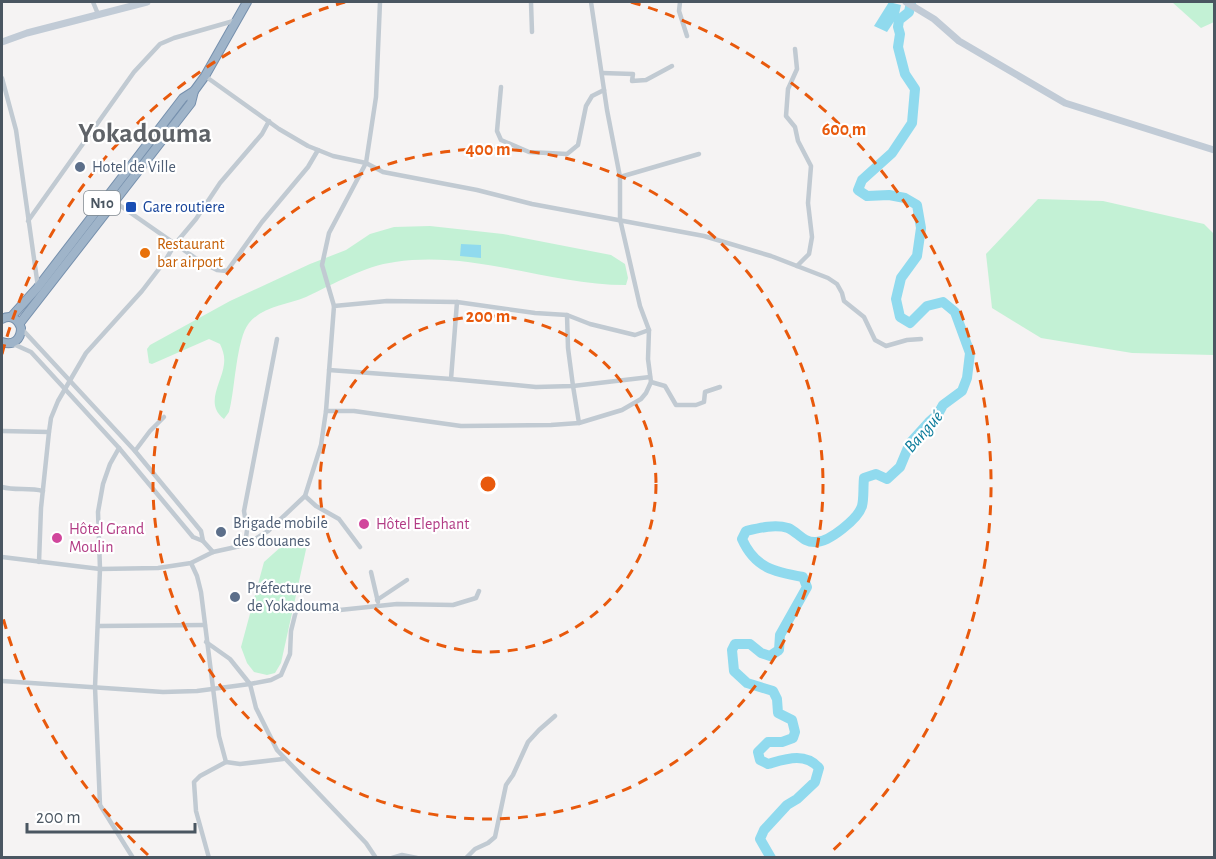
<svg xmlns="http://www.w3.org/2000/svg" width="1216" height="859" font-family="'Alegreya Sans',sans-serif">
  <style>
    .green { fill: #c3f1d5 }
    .water { fill: #90daee }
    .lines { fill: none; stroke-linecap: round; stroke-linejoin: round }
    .river { stroke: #90daee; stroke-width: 10 }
    .trunk-casing { stroke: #7690ad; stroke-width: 10 }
    .minor { stroke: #c1cad2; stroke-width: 4.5 }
    .secondary { stroke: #c1cbd6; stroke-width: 7 }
    .trunk { stroke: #9fb4c9; stroke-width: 8 }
    .ring { fill: none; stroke: #e8590c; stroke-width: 3; stroke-dasharray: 10 8 }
    .service-dot { fill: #5c6f8a; stroke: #fff; stroke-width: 2 }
    .transit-dot { fill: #1a4fb4; stroke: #fff; stroke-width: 2 }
    .food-dot { fill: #e8710a; stroke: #fff; stroke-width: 2 }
    .hotel-dot { fill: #d1479c; stroke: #fff; stroke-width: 2 }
    .labels { text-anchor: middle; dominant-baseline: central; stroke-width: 4.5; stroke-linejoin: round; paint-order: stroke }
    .shield { fill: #fff; stroke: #808990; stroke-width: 1.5 }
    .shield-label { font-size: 15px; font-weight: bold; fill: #4a5661 }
    .service-label { font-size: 16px; fill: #4e5e75; stroke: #fff; text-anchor: start }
    .transit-label { font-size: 16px; fill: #164399; stroke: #fff; text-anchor: start }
    .food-label { font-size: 16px; fill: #c56008; stroke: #fff; text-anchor: start }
    .hotel-label { font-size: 16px; fill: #b23c85; stroke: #fff; text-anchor: start }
    .water-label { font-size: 18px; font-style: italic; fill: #0c7c9b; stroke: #fff }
    .town-label { font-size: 28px; font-weight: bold; fill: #5f6368; stroke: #fff }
    .centre { fill: #e8590c; stroke: #fff; stroke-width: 3 }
    .ring-label { font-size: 18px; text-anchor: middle; font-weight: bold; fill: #e8590c; stroke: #fff; stroke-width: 4.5; stroke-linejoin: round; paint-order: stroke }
  </style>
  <rect width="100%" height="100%" fill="#f5f3f3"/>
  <g class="green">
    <polygon points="1172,2 1214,2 1214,22 1201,28"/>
    <polygon points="1038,199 1103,201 1204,224 1214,234 1214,355 1132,353 1041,338 992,308 986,254"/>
    <path d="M430 226 503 234 611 255 625 264 628 278 626 285C549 285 473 250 395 262 364 266 334 284 306 297 287 305 263 306 249 323 236 339 235 391 229 412L224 419C204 404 222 383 224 364 225 356 223 351 220 344L209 339 152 364 149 363 147 349 150 345 230 301 310 264 346 250 370 234 394 227Z"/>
    <polygon points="298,540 305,542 307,545 281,663 275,673 267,675 254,672 247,663 241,647 264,562 283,545"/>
  </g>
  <g class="water">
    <polygon points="889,2 901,5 899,14 887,32 874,26"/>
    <polygon points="461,244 481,245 481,258 460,256"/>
  </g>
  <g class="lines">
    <path class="river" d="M771 858 760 839 764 830 787 805 797 799 815 782 819 768C805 752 786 759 768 764L760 760 758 752 768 742H782L793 738 795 732 792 720 778 713 777 699 773 691 747 683 734 671 732 650 735 644H750L761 653 770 656 779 650 780 635 807 587 803 577C774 572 755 568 742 539L746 531C759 528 775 524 788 528 798 532 803 543 816 542 829 542 858 519 862 506 864 499 863 487 864 478L876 474 887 479 900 467 910 443 929 422 938 414 943 405 962 391 967 378 970 353 955 312 943 302 927 306 910 323 900 317 896 299 901 278 917 256 921 228 917 205 905 198 889 195 867 196 858 190 862 180 892 153 912 123 915 89 905 74 898 47 900 34 898 27 899 20 909 12 911 2"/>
    <defs>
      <g id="trunk">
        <polyline points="11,317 38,287 183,98 194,91 205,76 247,2"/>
        <path d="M2 319C11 314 18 319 21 328 21 340 13 346 2 342"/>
        <polyline points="20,323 191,103 194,91"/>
      </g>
    </defs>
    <use href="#trunk" class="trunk-casing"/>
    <g class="minor">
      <polyline points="93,2 98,14"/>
      <polyline points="531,2 532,32"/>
      <polyline points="680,2 679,11 687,36"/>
      <polyline points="795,49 797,69 788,89 786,116 795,127 798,141 811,166 808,203 812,237 809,254 797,266"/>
      <polyline points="602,73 633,74 632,81 646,80 672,66"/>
      <polyline points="205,76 279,129 308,146 333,156 366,163 383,172 477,190 532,204 704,236 771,256 828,278 837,284 842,293 844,301 864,317 875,340 886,346 907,340 921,339"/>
      <polyline points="2,78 16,130 38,287"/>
      <polyline points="501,87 497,131 501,140 529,152 567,154 578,145 586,106 592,96 604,90"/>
      <polyline points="620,177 699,154"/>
      <polyline points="115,202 201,262 217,270 227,271 262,222 308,167 318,150"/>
      <polyline points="28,221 134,72 160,44 174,38 237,20"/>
      <polyline points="457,302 451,379 536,387 573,386 568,348 567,315"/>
      <polyline points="334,306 322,265 329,233 366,163 376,97 380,2"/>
      <polyline points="21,328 135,451 201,531 203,541"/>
      <polyline points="11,343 31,352 119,448 193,537 203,541 213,552"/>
      <polyline points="329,370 451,379"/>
      <polyline points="651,382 665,386 676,405 696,405 704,402 705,392 720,387"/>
      <polyline points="326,411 334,306 387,301 457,302 535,313 567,315 590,324 635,335 649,330"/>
      <polyline points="579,423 573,386 650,377"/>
      <polyline points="2,431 49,432"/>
      <polyline points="119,448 110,464 103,484 98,512 100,569 95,687 100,805 133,858"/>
      <polyline points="135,451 150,431 164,417"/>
      <path d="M2 487C15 491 29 487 43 491"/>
      <polyline points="305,496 316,506 339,519 360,547"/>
      <polyline points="245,545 247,530 244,511 277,339"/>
      <polyline points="2,557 100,569 158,568 191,563 213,552 245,545 268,531 305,496 321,445 326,411 354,411 461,426 551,425 579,423 622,410 641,399 646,393 651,382 648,359 649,330 640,306 620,219 620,177 607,110 591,2"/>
      <polyline points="39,562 41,508 49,432 51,418 58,401 86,353 142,291 165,261 175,244 196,219 220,183 262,134 269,121"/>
      <polyline points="191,563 197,576 201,592 219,736 226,762 240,764 283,759"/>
      <polyline points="371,572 378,602"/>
      <polyline points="377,600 407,580"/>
      <polyline points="99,626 205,625"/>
      <polyline points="206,642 230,659 250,684"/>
      <polyline points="2,681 163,692 197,691 250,684"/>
      <polyline points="209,858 196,811 194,782 200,776 226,762"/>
      <polyline points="376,858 366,843 277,750 256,708 250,684 271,680 281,675 290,654 291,631 296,611 301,608 330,611 397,604 453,605 476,598 479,591"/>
      <polyline points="392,858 402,855 417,858"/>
      <polyline points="466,858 475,849 488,843 495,837 506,785 513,775 528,742 539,730 555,716"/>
    </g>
    <g class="secondary">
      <polyline points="906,2 934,19 959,41 1065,103 1214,150"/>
      <polyline points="2,42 27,33 147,2"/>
    </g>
    <use href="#trunk" class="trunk"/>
  </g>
  <g class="ring">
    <circle cx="488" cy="484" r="168"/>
    <circle cx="488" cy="484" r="335"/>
    <path d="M148 855A503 503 0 0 1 2 614M2 354A503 503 0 0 1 345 2M631 2A503 503 0 0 1 828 855"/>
  </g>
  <g class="service-dot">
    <circle cx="80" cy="167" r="6"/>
    <circle cx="221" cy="532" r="6"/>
    <circle cx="235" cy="597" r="6"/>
  </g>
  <rect class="transit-dot" x="125" y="201" width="12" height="12" rx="3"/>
  <circle class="food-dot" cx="145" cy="253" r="6"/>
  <g class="hotel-dot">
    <circle cx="364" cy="524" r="6"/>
    <circle cx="57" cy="538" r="6"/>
  </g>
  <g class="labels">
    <rect class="shield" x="84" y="191" width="36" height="24" rx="4.5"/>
    <g class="shield-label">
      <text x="102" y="203">N10</text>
    </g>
    <g class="service-label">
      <text x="92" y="167">Hotel de Ville</text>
      <text x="233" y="523">Brigade mobile<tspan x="233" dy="18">des douanes</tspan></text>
      <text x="247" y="588">Préfecture<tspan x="247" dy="18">de Yokadouma</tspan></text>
    </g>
    <g class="transit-label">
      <text x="143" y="207">Gare routiere</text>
    </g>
    <g class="food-label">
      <text x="157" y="244">Restaurant<tspan x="157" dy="18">bar airport</tspan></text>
    </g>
    <g class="hotel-label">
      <text x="376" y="524">Hôtel Elephant</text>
      <text x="69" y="529">Hôtel Grand<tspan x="69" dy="18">Moulin</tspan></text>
    </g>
    <g class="water-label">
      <text transform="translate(924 432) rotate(-49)">Bangué</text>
    </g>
    <g class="town-label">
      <text x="145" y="134">Yokadouma</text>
    </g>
  </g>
  <circle cx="488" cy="484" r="9" class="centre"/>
  <g class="ring-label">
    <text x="844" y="135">600 m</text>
    <text x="488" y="155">400 m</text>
    <text x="488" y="322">200 m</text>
  </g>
  <rect width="1216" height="859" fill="none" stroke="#4a5661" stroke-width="6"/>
  <path d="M27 823v9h168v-9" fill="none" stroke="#4a5661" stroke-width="3"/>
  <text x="36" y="823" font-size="18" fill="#4a5661" stroke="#ffffff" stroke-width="4.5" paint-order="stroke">200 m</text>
</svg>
